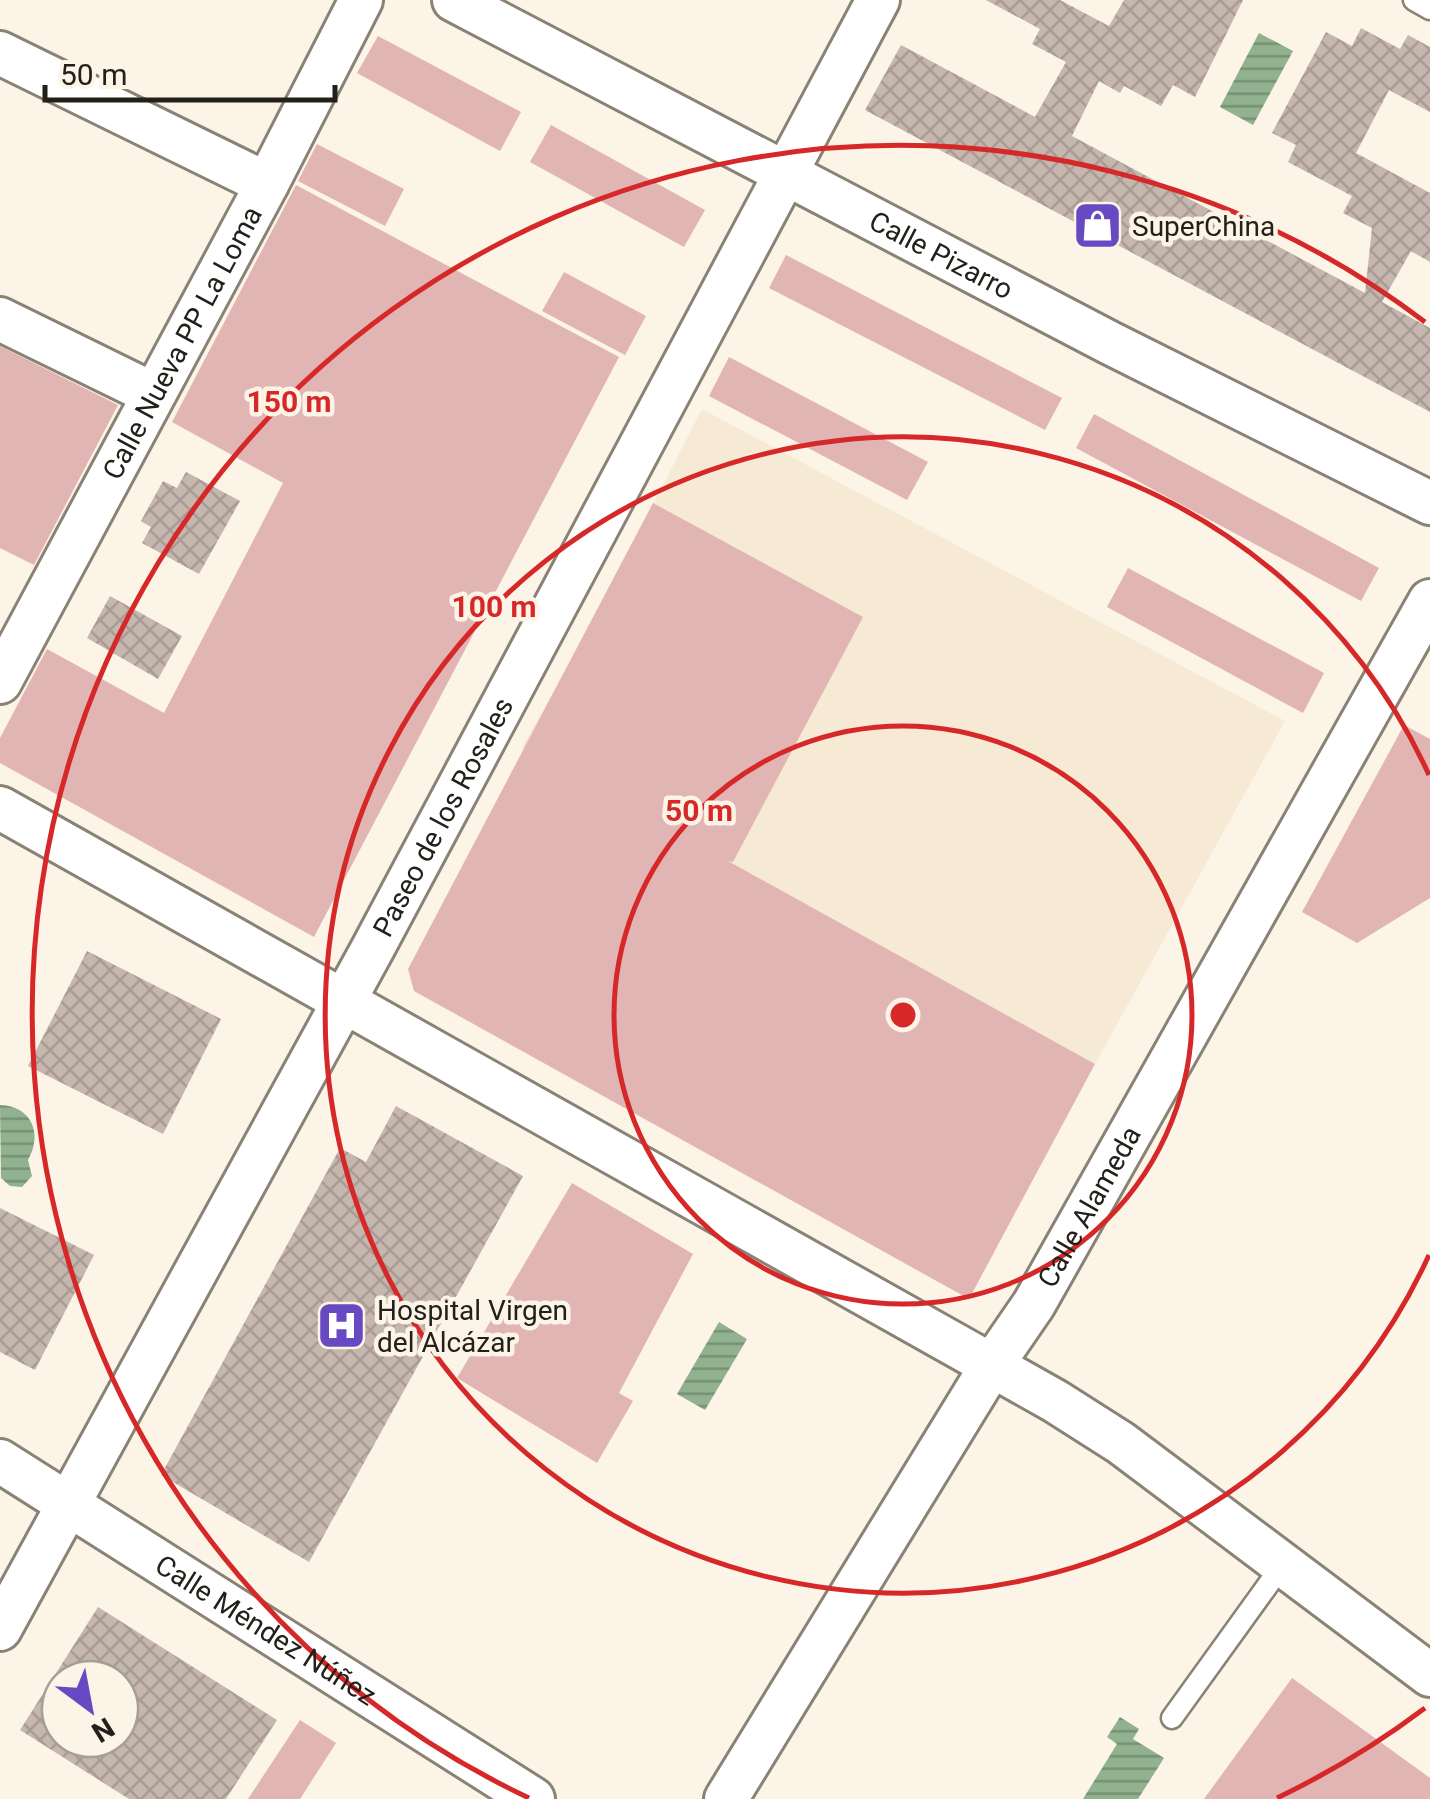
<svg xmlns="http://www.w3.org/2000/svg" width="1430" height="1799" font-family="Roboto,sans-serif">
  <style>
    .built { fill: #f6ead5 }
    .green { fill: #e1b5b3 }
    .water { fill: url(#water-rules) }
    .building { fill: url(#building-cross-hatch); fill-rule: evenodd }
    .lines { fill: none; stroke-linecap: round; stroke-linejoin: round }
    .service-casing { stroke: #898275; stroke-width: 25 }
    .minor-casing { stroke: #898275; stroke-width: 48 }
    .service { stroke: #fff; stroke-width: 20 }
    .minor { stroke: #fff; stroke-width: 42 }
    .ring { fill: none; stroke: #d62828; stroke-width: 5 }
    .labels { text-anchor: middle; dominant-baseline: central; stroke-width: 9; stroke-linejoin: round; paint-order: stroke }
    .poi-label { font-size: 28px; fill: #23201b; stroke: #fcf4e6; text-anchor: start }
    .street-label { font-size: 28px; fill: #23201b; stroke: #fcf4e6 }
    .centre { fill: #d62828; stroke: #fcf4e6; stroke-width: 5 }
    .ring-label { font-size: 30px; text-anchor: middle; font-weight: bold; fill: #d62828; stroke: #fcf4e6; stroke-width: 9; stroke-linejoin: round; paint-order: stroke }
  </style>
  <defs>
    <pattern id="water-rules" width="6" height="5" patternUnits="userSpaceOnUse" patternTransform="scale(2.5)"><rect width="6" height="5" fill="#91b18f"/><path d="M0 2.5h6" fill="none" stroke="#769074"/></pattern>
    <pattern id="building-cross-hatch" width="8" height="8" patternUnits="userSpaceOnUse" patternTransform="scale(2.5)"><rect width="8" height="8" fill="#c5b6ae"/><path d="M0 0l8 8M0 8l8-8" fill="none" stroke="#a99c95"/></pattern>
  </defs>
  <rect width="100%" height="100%" fill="#fcf4e6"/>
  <polygon class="built" points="702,409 1285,721 1095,1064 522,747 591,625"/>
  <g class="green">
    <polygon points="378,36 521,112 500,151 357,73"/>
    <polygon points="551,125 705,210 684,247 530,162"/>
    <polygon points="317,144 404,189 385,226 298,181"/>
    <polygon points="296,185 619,357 314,937 0,763 0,738 47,649 164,713 283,483 172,422"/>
    <polygon points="786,255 1062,398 1045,430 769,288"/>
    <polygon points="564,272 646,316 625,355 542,311"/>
    <polygon points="0,346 118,405 34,565 0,548"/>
    <polygon points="729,357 928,462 907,500 709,396"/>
    <polygon points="1094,414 1379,568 1361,601 1076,448"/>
    <polygon points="653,503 863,617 733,862 728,861 1095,1064 969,1299 414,991 408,969"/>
    <polygon points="1128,568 1324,673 1303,713 1107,607"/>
    <polygon points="1404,725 1430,739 1430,898 1357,943 1302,912"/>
    <polygon points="572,1183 693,1254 619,1393 633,1401 597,1463 457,1378"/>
    <polygon points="1292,1678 1430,1778 1430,1799 1204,1799"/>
    <polygon points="300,1720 336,1743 300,1799 248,1799"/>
  </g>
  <g class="water">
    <polygon points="1259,33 1293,51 1253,125 1220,107"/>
    <path d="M0 1105C32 1106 43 1134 28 1160L32 1176 22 1187 10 1186 1 1178Z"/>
    <polygon points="719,1322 747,1339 705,1410 677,1394"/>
    <polygon points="1120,1717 1139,1729 1133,1739 1164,1758 1138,1799 1083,1799 1117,1744 1107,1737"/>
  </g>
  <g class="building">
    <polygon points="986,0 1060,0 1109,26 1124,0 1243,0 1195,97 1173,85 1161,106 1124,86 1120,93 1099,81 1072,136 1365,293 1372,228 1343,213 1352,196 1288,162 1296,145 1272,133 1326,32 1352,46 1361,28 1400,49 1408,35 1430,47 1430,112 1389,90 1356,153 1430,193 1430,262 1411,251 1382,302 1430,328 1430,412 865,110 901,45 1035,117 1066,62 1032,44 1040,29"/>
    <polygon points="186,472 240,501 199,574 142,543 151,527 141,521 163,481 177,488"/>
    <polygon points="110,596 182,636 158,679 87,638"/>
    <polygon points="87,951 221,1019 163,1134 28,1066"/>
    <polygon points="396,1106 523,1176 309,1562 161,1475 340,1148 366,1162"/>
    <polygon points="0,1208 94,1255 35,1370 0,1352"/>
    <path d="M98 1607 277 1720 226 1799H129L20 1730ZM60 1679H120V1739H60Z"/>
  </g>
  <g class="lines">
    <defs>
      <g id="service">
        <polyline points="1414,0 1430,9"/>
        <polyline points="1172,1718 1283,1564"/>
      </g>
      <g id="minor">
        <path id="s1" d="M454 0 1110 343 1430 503"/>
        <polyline points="0,53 267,184"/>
        <polyline points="0,319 153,394"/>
        <path id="s2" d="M0 682 267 184 361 0"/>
        <polyline points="0,808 1055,1401 1121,1443 1430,1675"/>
        <path id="s3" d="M0 1461 533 1799"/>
        <path id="s4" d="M0 1629 373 948 878 0"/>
        <path id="s5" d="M726 1799 992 1365 1034 1304 1430 601"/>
      </g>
    </defs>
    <use href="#service" class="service-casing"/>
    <use href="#minor" class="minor-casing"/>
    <use href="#service" class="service"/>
    <use href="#minor" class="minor"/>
  </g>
  <g class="ring">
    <circle cx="903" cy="1015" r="289"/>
    <path d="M1429 1255A578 578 0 1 1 1429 775"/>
    <path d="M1425 1708A868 868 0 0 1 1277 1798M529 1798A868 868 0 1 1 1425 322"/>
  </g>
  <defs>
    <symbol id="shop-square" viewBox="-11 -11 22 22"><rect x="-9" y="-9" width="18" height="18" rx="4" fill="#6749c2" stroke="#fcf4e6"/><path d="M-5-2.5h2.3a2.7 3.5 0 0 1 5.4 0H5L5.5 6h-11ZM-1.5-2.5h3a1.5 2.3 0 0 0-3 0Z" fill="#fff"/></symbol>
    <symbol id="hospital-square" viewBox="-11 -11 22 22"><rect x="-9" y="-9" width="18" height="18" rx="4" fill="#6749c2" stroke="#fcf4e6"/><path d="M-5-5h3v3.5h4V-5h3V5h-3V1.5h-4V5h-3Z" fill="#fff"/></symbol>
  </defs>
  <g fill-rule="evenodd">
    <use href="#shop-square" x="1070" y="198" width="55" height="55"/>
    <use href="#hospital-square" x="314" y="1298" width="55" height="55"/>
  </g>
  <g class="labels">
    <g class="poi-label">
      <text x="1132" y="226">SuperChina</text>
      <text x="377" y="1310">Hospital Virgen<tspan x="377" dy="32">del Alcázar</tspan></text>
    </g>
    <g class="street-label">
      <text stroke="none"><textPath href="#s1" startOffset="550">Calle Pizarro</textPath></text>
      <text stroke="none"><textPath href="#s2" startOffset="385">Calle Nueva PP La Loma</textPath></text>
      <text stroke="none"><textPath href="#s4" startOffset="925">Paseo de los Rosales</textPath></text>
      <text stroke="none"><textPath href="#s5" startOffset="695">Calle Alameda</textPath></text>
      <text stroke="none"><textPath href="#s3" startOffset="315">Calle Méndez Núñez</textPath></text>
    </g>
  </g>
  <circle cx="903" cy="1015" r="15" class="centre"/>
  <g class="ring-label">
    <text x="289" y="412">150 m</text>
    <text x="494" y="617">100 m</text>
    <text x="699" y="821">50 m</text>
  </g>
  <g transform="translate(90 1709) rotate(148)"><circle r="48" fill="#fcf4e6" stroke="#a59f95" stroke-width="2.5"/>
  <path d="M0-8L18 38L0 25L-18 38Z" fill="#6749c2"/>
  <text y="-15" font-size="28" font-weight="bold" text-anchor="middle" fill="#23201b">N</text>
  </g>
  <path d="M45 85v15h290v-15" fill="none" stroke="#23201b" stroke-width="5"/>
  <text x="60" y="85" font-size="30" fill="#23201b" stroke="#fcf4e6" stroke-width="8" paint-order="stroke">50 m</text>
</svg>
